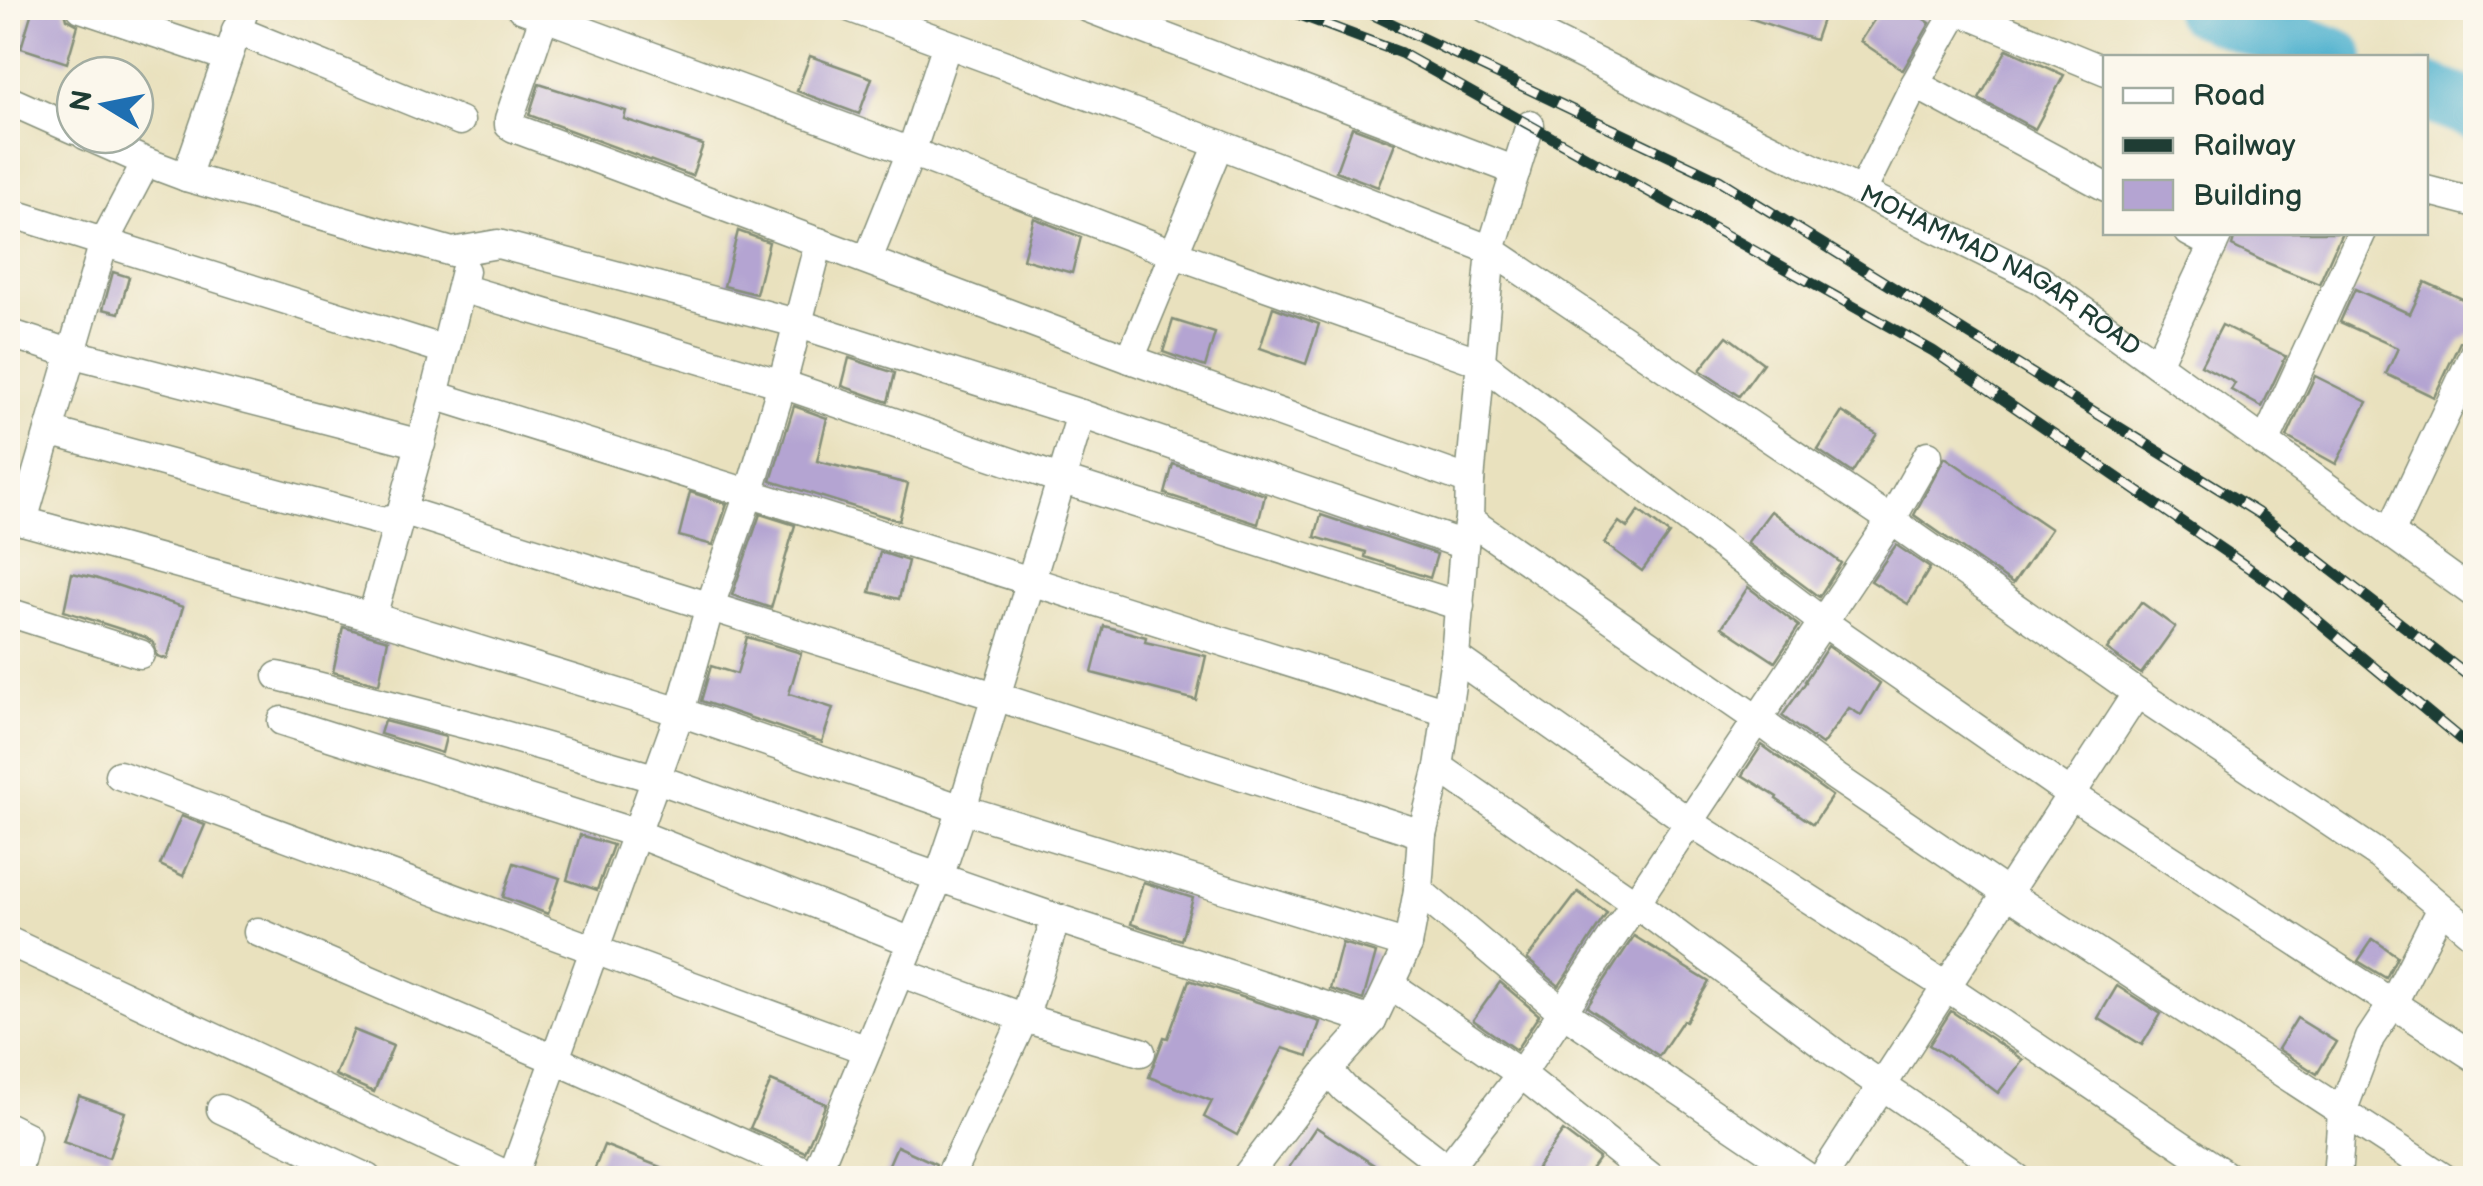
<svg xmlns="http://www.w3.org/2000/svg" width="2483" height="1186" font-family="'Balsamiq Sans',sans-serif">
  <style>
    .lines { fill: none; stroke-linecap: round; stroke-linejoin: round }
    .river { stroke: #51b2cf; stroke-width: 60 }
    .building { fill: #b4a4d2 }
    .street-casing { stroke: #848f79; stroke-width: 31 }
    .street { stroke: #fff; stroke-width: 28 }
    .rail-casing { stroke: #1f3d34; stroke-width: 11 }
    .rail { stroke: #fbf7ec; stroke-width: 8; stroke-dasharray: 22; stroke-linecap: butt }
    .labels { text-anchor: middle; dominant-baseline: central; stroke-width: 10; stroke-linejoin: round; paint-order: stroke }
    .street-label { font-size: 25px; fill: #1f3d34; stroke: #fbf7ec }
  </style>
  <rect width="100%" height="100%" fill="#fbf7ec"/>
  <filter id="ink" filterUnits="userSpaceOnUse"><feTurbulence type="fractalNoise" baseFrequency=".01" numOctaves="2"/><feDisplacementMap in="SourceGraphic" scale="20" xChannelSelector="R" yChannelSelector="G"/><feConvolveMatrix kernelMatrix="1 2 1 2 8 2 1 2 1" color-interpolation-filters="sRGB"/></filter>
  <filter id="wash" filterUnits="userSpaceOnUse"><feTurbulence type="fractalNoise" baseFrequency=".0048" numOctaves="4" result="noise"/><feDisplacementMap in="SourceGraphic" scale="40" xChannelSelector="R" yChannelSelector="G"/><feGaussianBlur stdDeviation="2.25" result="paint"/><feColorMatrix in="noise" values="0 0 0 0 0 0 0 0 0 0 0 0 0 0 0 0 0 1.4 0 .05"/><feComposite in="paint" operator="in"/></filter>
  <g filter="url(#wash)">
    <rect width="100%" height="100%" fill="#e9e1be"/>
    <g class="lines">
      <g class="river">
        <polyline points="2203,8 2335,58"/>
        <polyline points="2426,92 2476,111"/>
      </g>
    </g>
    <g id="blocks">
      <g class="building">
        <polygon points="33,8 64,8 67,19 78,25 67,63 21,48"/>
        <polygon points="1735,8 1826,8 1815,40 1734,13"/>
        <polygon points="1882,8 1907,8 1930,23 1903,70 1860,41"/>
        <polygon points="2007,49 2064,75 2035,129 1979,99"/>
        <polygon points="810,56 872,78 859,114 797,91"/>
        <polygon points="539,84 626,111 624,119 703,145 692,176 529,115"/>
        <polygon points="1352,127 1395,143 1378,187 1336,171"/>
        <polygon points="1034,218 1081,237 1072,273 1023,259"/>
        <polygon points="738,231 769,242 756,294 724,286"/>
        <polygon points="2236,232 2342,232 2319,284 2265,262 2232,246"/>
        <polygon points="113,272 129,277 119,313 103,309"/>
        <polygon points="2425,282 2476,305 2476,323 2471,333 2460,342 2434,397 2386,374 2398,348 2340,322 2355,289 2410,314"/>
        <polygon points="1273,307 1319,324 1306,364 1260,348"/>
        <polygon points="1173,320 1215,333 1205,367 1163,352"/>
        <polygon points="2222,325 2286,356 2262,407 2231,390 2235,383 2201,365"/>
        <polygon points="1727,336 1763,363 1739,396 1700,370"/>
        <polygon points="849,358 895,373 888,402 842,386"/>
        <polygon points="2315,376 2367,402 2336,464 2287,437"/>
        <polygon points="794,406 827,418 817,461 908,484 899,521 771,481"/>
        <polygon points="1842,412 1877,434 1852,473 1818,450"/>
        <polygon points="1945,457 2051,529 2013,584 1914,515"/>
        <polygon points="1173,464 1265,495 1258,524 1165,494"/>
        <polygon points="690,492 727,504 713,545 679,536"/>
        <polygon points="1639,511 1669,534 1642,571 1604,543 1619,522 1627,528"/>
        <polygon points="1771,511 1841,563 1819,597 1747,543"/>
        <polygon points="760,514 795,525 771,608 732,595"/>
        <polygon points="1321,515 1437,554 1430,578 1365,557 1366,552 1315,537"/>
        <polygon points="1896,545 1930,568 1908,604 1871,581"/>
        <polygon points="880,552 908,561 899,599 870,592"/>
        <polygon points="72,573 95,578 183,607 167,659 157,656 154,643 145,637 64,611"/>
        <polygon points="1748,587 1799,626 1775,662 1722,627"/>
        <polygon points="2141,602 2175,627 2141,674 2107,650"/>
        <polygon points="1104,626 1146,637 1145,642 1206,656 1196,700 1092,673"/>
        <polygon points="343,627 388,640 379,684 333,672"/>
        <polygon points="747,637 801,653 789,694 833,708 822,742 701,701 711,666 737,674"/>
        <polygon points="1828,646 1880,683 1861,715 1849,708 1822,745 1782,716 1806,682 1805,681"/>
        <polygon points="384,721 446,737 442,753 380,734"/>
        <polygon points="1762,745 1832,796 1813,824 1776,799 1777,797 1742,775"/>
        <polygon points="181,816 205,825 183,876 160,865"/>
        <polygon points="580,835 613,845 597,890 567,880"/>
        <polygon points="514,863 560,878 548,914 503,897"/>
        <polygon points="1143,882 1193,898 1181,940 1131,924"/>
        <polygon points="1578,892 1607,913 1559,986 1527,959"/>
        <polygon points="1634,936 1709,982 1686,1021 1683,1020 1659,1056 1587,1007"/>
        <polygon points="2373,939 2397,956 2386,978 2358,961"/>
        <polygon points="1342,943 1376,953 1363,1000 1330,989"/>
        <polygon points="1189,980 1320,1022 1308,1056 1283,1048 1237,1135 1204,1117 1212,1101 1149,1077 1164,1037 1168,1038"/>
        <polygon points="1500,982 1539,1015 1516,1050 1473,1020"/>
        <polygon points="2117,986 2161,1014 2142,1045 2098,1018"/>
        <polygon points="1951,1011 2023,1060 1998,1093 1960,1064 1929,1045"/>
        <polygon points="2297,1018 2336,1042 2317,1074 2278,1049"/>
        <polygon points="354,1030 393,1046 374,1092 335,1075"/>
        <polygon points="771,1081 826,1104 805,1152 750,1128"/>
        <polygon points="79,1096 125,1112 109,1158 63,1142"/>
        <polygon points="1316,1127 1394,1178 1282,1178"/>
        <polygon points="1563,1131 1599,1158 1585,1178 1551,1178 1537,1168"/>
        <polygon points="604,1145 686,1177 685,1178 591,1178"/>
        <polygon points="897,1146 936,1164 932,1178 883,1178"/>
      </g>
    </g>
  </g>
  <g filter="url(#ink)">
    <use href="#blocks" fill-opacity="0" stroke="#848f79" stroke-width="2.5"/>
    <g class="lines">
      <defs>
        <g id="street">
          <polyline points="81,8 227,57"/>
          <polyline points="521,8 911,152 1175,254 1480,362 1823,622 2072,795 2476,1058"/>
          <polyline points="547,8 509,119 509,125 514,128 1130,359 1470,481"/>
          <polyline points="851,8 1219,144 1491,250 1891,520 1928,455"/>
          <polyline points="1088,8 1516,171"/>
          <path id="s1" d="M1486 8 2039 279 2476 595"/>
          <polyline points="1952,8 2106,71"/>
          <polyline points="236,30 460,121"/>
          <polyline points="1915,84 2106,187"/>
          <polyline points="8,100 75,130"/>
          <polyline points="85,135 146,162 186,177 452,252 498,244 796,323 1081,414 1464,545"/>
          <polyline points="146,162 104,242 49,431 384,522 411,513 995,696 1422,834"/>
          <polyline points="186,177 245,8"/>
          <polyline points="2426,190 2476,203"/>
          <polyline points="1862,191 1915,84 1957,10"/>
          <polyline points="8,212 445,350"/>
          <polyline points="2189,232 2213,245"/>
          <polyline points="868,259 911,152 947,44"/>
          <polyline points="461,288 782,384 1060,479 1460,606"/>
          <polyline points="8,333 70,353 421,444"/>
          <polyline points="1130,359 1219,144"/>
          <polyline points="2157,364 2219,232"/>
          <path d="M434 395C773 498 1109 607 1447 712"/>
          <polyline points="2265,443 2362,232"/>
          <polyline points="8,517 372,617 680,712 962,809 1408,945"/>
          <polyline points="1469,520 1758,720 1837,778 2008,894 2444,1178"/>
          <polyline points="23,521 49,431"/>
          <polyline points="2390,533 2476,349"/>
          <polyline points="8,612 140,654"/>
          <polyline points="372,617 434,395 465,271"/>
          <polyline points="1455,657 1689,822 1947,987 2230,1178"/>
          <polyline points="278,676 472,726 654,778 1056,918 1372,1021"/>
          <polyline points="2137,693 2379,855 2476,937"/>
          <polyline points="282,721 635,833 912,942"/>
          <polyline points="1439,767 1635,903 1839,1056 2017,1178"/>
          <polyline points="119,775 867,1050"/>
          <polyline points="1418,890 1563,1012 1809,1178"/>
          <polyline points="1056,918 1024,1018 1141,1052"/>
          <polyline points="258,932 554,1059 815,1176"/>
          <polyline points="8,941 513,1178"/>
          <polyline points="899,972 1024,1018 949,1178"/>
          <polyline points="1391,985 1521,1074 1448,1168 1443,1178"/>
          <polyline points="1328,1070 1345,1089 1460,1178"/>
          <polyline points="221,1109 367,1178"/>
          <polyline points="8,1127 26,1136 16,1178"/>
          <polyline points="512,1178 680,712 710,606 750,491 782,384 819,242"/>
          <polyline points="814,1178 939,877 962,809 1081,414"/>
          <polyline points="1245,1178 1328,1070 1372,1021 1408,945 1418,890 1422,834 1439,767 1455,657 1464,545 1469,520 1470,481 1491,250 1530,125"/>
          <polyline points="1652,1178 1521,1074 1891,520 2137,693 1822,1178"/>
          <polyline points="2337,1178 2342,1112 2370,1038 2392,1005 2441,908"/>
        </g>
      </defs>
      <use href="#street" class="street-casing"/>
      <use href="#street" class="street"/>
      <defs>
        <g id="rail">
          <polyline points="1282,8 1401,53 1933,351 2281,590 2476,752"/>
          <polyline points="1359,8 1719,180 2258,513 2476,682"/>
        </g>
      </defs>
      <use href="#rail" class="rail-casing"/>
      <use href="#rail" class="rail"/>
    </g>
  </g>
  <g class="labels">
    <g class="street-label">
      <text stroke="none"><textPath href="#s1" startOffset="578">MOHAMMAD NAGAR ROAD</textPath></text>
    </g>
  </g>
  <rect width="2483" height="1186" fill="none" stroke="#fbf7ec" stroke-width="40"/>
  <rect x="2103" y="55" width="325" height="180" fill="#fbf7ec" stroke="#a3ada2" stroke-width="2.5"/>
  <rect x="2123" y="88" width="50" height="15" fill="#ffffff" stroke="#a3ada2" stroke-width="2.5"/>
  <text x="2193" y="105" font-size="30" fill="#1f3d34">Road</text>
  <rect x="2123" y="138" width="50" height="15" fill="#1f3d34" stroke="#a3ada2" stroke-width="2.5"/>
  <text x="2193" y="155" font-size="30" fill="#1f3d34">Railway</text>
  <rect x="2123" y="180" width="50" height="30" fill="#b4a4d2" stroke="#a3ada2" stroke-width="2.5"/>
  <text x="2193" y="205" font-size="30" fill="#1f3d34">Building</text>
  <g transform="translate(105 105) rotate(280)"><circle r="48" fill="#fbf7ec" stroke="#a3ada2" stroke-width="2.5"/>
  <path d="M0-8L18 38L0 25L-18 38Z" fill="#1f6fb2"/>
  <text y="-15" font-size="28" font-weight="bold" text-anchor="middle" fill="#1f3d34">N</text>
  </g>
</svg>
